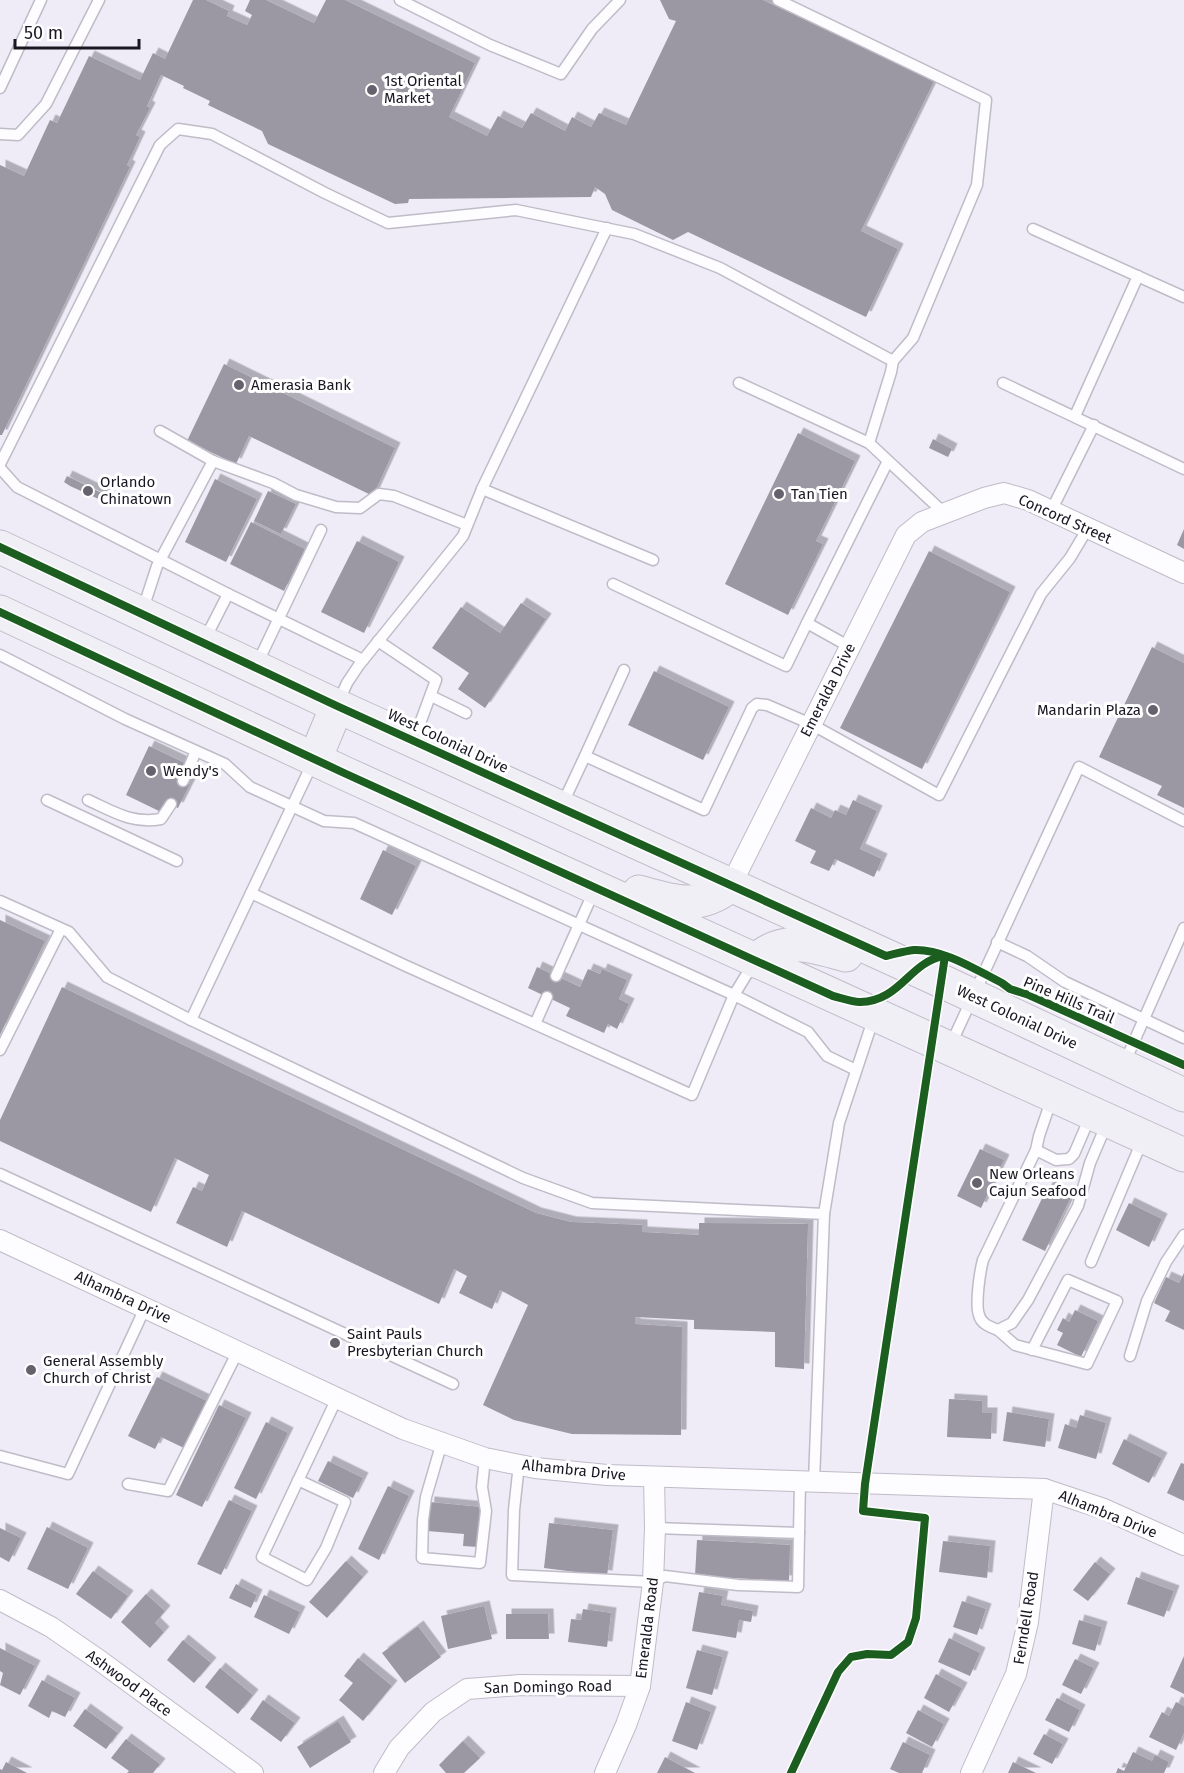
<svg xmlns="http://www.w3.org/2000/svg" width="1184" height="1773" font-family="'Fira Sans',sans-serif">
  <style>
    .building { fill: #9b98a3; filter: url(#shadow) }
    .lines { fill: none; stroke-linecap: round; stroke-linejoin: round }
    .lane-casing { stroke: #bfbcc8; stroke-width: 13 }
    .street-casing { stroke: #bfbcc8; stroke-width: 22 }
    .highway-casing { stroke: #c0bdc8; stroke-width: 35 }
    .lane { stroke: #fdfcfe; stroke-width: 10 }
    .street { stroke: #fdfcfe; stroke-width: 20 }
    .highway { stroke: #f1eff6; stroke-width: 33 }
    .cycleway-casing { stroke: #fff; stroke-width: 11 }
    .cycleway { stroke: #1b5e20; stroke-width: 8 }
    .poi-dot { fill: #65626d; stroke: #fff; stroke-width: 2 }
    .labels { text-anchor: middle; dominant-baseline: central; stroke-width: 6; stroke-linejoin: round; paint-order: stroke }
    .poi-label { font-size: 15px; fill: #1a1723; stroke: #fff; text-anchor: start }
    .street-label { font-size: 15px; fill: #1a1723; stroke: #fff }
  </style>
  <defs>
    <filter id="shadow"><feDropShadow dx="5.5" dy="-5.5" stdDeviation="0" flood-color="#0004"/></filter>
  </defs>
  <rect width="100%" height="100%" fill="#efecf7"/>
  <g class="building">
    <polygon points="193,0 206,0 229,11 227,16 247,25 252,15 245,11 250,0 266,0 314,23 326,0 345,0 475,63 449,117 487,136 498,116 522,128 531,113 565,131 572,117 591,127 599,113 626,125 676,21 669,19 660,0 763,0 934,81 861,231 898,249 866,317 688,232 673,240 612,210 605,194 595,187 591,197 409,199 408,203 395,204 268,144 262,131 208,105 210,101 183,88 184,86 161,75 147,106 150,108 136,135 140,137 127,165 130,167 2,435 0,435 0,165 24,176 50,120 57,123 89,56 140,80 153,53 165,59"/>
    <polygon points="224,364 395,448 373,496 249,436 236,464 187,441"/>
    <polygon points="798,433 855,461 816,541 823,544 788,615 725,584"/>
    <polygon points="933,439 952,449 948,457 929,448"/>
    <polygon points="67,476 106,495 103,501 70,486 64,482"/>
    <polygon points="215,479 257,499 226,562 185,542"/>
    <polygon points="268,491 296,504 281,534 254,521"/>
    <polygon points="251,522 305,549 284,591 230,564"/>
    <polygon points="1184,529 1184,549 1177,545"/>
    <polygon points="357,541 399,562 364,633 321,612"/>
    <polygon points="929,551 1010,592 922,769 840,728"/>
    <polygon points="521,603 546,619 485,708 458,689 469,673 432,648 461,607 500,633"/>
    <polygon points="1152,647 1184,663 1184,808 1157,795 1162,786 1099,757"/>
    <polygon points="654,671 729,707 703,760 628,725"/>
    <polygon points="149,746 185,763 177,778 190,784 178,808 165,802 161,812 126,795"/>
    <polygon points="853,800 877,811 860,849 882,859 874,877 835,859 829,871 810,863 816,851 795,841 811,808 831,818 835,810 846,815"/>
    <polygon points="383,850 416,866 392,915 360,899"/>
    <polygon points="0,920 45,941 0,1035"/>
    <polygon points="537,967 580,987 588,969 600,974 602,969 627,980 619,999 629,1004 617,1029 608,1024 604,1033 566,1016 570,1008 528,988"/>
    <polygon points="62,987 536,1213 571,1222 642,1225 642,1232 699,1235 699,1223 808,1224 804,1369 775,1367 775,1332 694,1329 694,1320 635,1317 635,1324 682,1327 681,1435 572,1434 514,1420 483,1405 528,1305 500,1290 492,1309 459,1293 467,1276 454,1269 439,1304 242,1211 227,1247 176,1223 193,1187 202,1191 209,1175 175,1158 151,1212 0,1141 0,1120"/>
    <polygon points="980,1149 1004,1160 981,1208 957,1196"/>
    <polygon points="1048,1186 1071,1197 1045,1251 1022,1240"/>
    <polygon points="1129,1203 1162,1219 1149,1247 1116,1230"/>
    <polygon points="1184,1273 1184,1330 1165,1321 1170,1311 1154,1303 1166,1277 1179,1283"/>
    <polygon points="1075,1310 1098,1321 1081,1357 1057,1345 1063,1333 1057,1330 1063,1318 1069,1322"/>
    <polygon points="157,1377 209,1402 186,1449 161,1437 155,1449 128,1436"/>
    <polygon points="949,1399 982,1401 982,1413 992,1413 991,1439 947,1437"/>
    <polygon points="219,1405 246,1418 202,1507 176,1495"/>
    <polygon points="1007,1412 1049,1419 1045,1447 1003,1441"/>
    <polygon points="1080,1415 1106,1423 1096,1459 1058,1448 1065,1424 1076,1428"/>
    <polygon points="266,1422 288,1433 256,1499 234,1488"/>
    <polygon points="1124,1439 1162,1458 1149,1483 1112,1464"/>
    <polygon points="328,1461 363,1478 353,1498 318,1481"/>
    <polygon points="1181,1463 1184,1464 1184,1501 1167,1493"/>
    <polygon points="388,1486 409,1496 379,1560 358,1549"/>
    <polygon points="229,1500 252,1511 221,1575 197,1564"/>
    <polygon points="429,1502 481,1507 478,1547 463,1546 464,1534 427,1531"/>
    <polygon points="549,1523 613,1530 607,1576 544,1568"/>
    <polygon points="47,1527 88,1548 68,1589 27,1569"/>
    <polygon points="0,1528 21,1538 9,1562 0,1557"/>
    <polygon points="697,1540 790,1545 789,1581 695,1576"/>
    <polygon points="943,1541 990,1546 987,1578 939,1572"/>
    <polygon points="346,1561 363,1577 327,1618 309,1602"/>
    <polygon points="1095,1562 1110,1574 1088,1601 1073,1590"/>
    <polygon points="93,1571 128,1596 111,1619 76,1594"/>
    <polygon points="1136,1577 1174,1591 1164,1617 1127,1604"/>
    <polygon points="236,1584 257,1595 251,1608 229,1598"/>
    <polygon points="699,1592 723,1596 721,1605 753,1611 751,1622 739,1620 736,1638 692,1631"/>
    <polygon points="146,1594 165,1611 155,1623 164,1632 150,1648 121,1622"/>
    <polygon points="264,1595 300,1612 289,1634 254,1617"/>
    <polygon points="962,1601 986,1609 977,1635 953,1627"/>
    <polygon points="484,1606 492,1639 448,1649 441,1616"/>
    <polygon points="583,1609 611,1613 607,1647 568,1642 571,1619 581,1620"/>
    <polygon points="506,1614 548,1614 549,1639 506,1639"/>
    <polygon points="1079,1620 1102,1627 1095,1651 1072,1644"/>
    <polygon points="418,1626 441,1657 405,1683 382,1653"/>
    <polygon points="949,1638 980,1653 970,1676 938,1662"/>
    <polygon points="183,1640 211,1663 194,1683 167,1660"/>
    <polygon points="0,1648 35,1666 20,1695 0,1685 3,1673 0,1671"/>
    <polygon points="697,1650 723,1657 712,1695 686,1688"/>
    <polygon points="1184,1656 1184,1694 1170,1687"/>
    <polygon points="358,1658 392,1686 363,1721 339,1700 353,1683 344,1676"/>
    <polygon points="1075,1659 1094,1668 1081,1694 1062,1685"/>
    <polygon points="220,1668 253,1695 238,1714 205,1687"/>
    <polygon points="936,1674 962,1688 949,1712 924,1698"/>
    <polygon points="42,1680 75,1698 65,1717 52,1711 49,1718 28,1706"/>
    <polygon points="1057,1698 1080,1710 1069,1732 1045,1720"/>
    <polygon points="263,1700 295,1723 281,1742 250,1719"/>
    <polygon points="686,1702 711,1712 697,1750 672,1741"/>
    <polygon points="1176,1702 1184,1706 1184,1733 1176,1750 1149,1737 1162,1712 1169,1716"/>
    <polygon points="85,1709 118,1733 106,1749 73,1726"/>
    <polygon points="918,1710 944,1724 932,1747 906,1733"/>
    <polygon points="338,1721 351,1742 310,1768 297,1747"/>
    <polygon points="1044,1734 1063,1744 1052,1764 1033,1754"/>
    <polygon points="126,1739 160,1764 153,1773 127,1773 129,1771 111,1758"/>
    <polygon points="463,1741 480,1758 464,1773 446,1773 439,1765"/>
    <polygon points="903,1742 930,1755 922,1773 899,1773 890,1769"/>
    <polygon points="1133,1752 1152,1761 1155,1755 1169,1762 1164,1773 1116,1773 1118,1768 1124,1771"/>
    <polygon points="665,1757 695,1773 657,1773"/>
    <polygon points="6,1762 27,1773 0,1773 0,1769 2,1770"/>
    <polygon points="1013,1762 1036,1773 1008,1773"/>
  </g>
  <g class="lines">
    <defs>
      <g id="lane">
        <polyline points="400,0 490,45 561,74 592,29 620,0"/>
        <polyline points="778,0 986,100 977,185 913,338 893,361"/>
        <polyline points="0,88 41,0"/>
        <polyline points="0,134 18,135 46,104 99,0"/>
        <polyline points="1033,229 1184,297"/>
        <polyline points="739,383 869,443 943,512"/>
        <polyline points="1003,383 1184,469"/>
        <polyline points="1075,416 1138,276"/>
        <polyline points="160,431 213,461 273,483 296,495 336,507 360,508 379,494 394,496 467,525"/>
        <polyline points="0,464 160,145 178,129 212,134 325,193 388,223 516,210 634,234 720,268 893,361 891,372 869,443"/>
        <polyline points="0,468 17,487 228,594"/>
        <polyline points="482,489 607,228"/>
        <polyline points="1051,511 1094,425"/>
        <polyline points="613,584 786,666 807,623 850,647"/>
        <polyline points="142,612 157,566 213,461"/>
        <polyline points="807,623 888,461"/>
        <polyline points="205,639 228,594 363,660"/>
        <polyline points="378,641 436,680 415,737"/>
        <polyline points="0,655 125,719 225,764 250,787 324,821 354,823 734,995 808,1032 827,1056 856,1070"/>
        <polyline points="257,664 321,530"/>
        <polyline points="624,670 585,756 704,810 752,708 757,704 767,705 811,724 939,795 1041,594 1070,558 1088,528"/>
        <polyline points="431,696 466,713"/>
        <polyline points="338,703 347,683 359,665 463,536 482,489 653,560"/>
        <polyline points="183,781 196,751"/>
        <polyline points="47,800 177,861"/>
        <path d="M88 800C114 812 132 824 161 819L171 804"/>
        <polyline points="562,805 585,756"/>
        <polyline points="251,893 404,965 692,1095 734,995 753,964"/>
        <polyline points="0,901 69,932 107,977 191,1020 523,1178 592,1203 824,1214 814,1482"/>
        <polyline points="997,942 1027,956 1065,982 1184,1038"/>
        <polyline points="556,976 594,891"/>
        <polyline points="191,1020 313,762"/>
        <polyline points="535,1024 547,997"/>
        <polyline points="951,1044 1079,767 1184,821"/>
        <polyline points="0,1050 61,929"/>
        <polyline points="1125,1062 1184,928"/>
        <polyline points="1052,1098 1039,1136 1036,1150 1056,1160 1069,1159 1074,1154 1090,1117"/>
        <path d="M1036 1150 983 1260C980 1271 975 1304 979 1315 981 1324 990 1327 998 1330L1012 1323 1028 1300 1078 1206 1090 1163 1107 1123"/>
        <polyline points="0,1174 453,1384"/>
        <polyline points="824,1214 839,1123 874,1017"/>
        <polyline points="1091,1262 1142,1141"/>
        <polyline points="998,1330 1015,1345 1087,1364 1117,1301 1068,1280 1032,1350"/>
        <polyline points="1130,1356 1147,1301 1166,1262 1184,1235"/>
        <polyline points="442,1442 426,1497 423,1520 422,1558 480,1563 486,1511 482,1487 485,1458"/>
        <polyline points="0,1456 68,1474 145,1308"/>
        <polyline points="519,1464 514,1510 512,1575 653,1582 665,1576 738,1585 798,1587 800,1482"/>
        <polyline points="298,1480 345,1502 326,1548 307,1580 262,1557 337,1398"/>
        <polyline points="128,1484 168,1491 238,1351"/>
        <polyline points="655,1528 799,1533"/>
      </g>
      <g id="street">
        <polyline points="731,885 906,535 922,522 984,498 1004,493 1028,500 1184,573"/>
        <polyline points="0,1240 403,1429 485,1458 535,1468 607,1475 1044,1489 1104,1509 1184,1545"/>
        <polyline points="0,1600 51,1627 99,1660 253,1773"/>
        <polyline points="384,1773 399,1748 433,1712 467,1689 520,1685 640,1686"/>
        <polyline points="605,1773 626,1725 640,1686 653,1582 655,1528 654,1477"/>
        <polyline points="971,1773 1016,1674 1028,1622 1044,1489"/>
      </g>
      <g id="highway">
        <polyline points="0,547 337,706 935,978 1184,1095"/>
        <polyline points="0,612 344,773 1184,1155"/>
        <polyline points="315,759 337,706"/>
        <path d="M639 892C673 902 699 911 731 885"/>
        <path d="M755 961C784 934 812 946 846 955"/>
      </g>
    </defs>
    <use href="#lane" class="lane-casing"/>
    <use href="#street" class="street-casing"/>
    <use href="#highway" class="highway-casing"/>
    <use href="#lane" class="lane"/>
    <use href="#street" class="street"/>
    <use href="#highway" class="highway"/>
    <defs>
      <g id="cycleway">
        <path d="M0 547 337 706 886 956C895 954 904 951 914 950 944 949 976 970 1002 983L1010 989 1029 995 1184 1065"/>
        <path d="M0 612 344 773 833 996C841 998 852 1002 860 1002 901 1001 909 962 944 956"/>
        <polyline points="791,1773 838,1672 851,1657 867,1654 891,1655 908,1642 916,1618 925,1518 863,1511 865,1484 945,956"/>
      </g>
    </defs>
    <use href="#cycleway" class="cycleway-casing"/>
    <use href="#cycleway" class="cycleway"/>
  </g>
  <g class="poi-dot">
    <circle cx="372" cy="90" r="6"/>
    <circle cx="239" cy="385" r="6"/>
    <circle cx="88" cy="491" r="6"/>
    <circle cx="779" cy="494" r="6"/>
    <circle cx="1153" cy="710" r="6"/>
    <circle cx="151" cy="771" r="6"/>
    <circle cx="977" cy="1183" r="6"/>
    <circle cx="335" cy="1343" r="6"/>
    <circle cx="31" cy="1370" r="6"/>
  </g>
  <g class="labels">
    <g class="poi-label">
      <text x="384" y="81">1st Oriental<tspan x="384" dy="17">Market</tspan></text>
      <text x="251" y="385">Amerasia Bank</text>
      <text x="100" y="482">Orlando<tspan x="100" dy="17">Chinatown</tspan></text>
      <text x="791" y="494">Tan Tien</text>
      <text x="1141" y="710" text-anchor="end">Mandarin Plaza</text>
      <text x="163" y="771">Wendy's</text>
      <text x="989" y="1174">New Orleans<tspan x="989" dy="17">Cajun Seafood</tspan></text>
      <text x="347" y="1334">Saint Pauls<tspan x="347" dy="17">Presbyterian Church</tspan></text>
      <text x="43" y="1361">General Assembly<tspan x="43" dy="17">Church of Christ</tspan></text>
    </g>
    <g class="street-label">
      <text transform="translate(1065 519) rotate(24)">Concord Street</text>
      <text transform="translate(828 690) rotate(-63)">Emeralda Drive</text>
      <text transform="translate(448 741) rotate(25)">West Colonial Drive</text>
      <text transform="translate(1069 1000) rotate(23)">Pine Hills Trail</text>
      <text transform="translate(1017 1017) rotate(25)">West Colonial Drive</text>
      <text transform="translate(123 1297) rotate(25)">Alhambra Drive</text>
      <text transform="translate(574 1470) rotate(6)">Alhambra Drive</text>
      <text transform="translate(1108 1514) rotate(22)">Alhambra Drive</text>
      <text transform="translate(1026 1618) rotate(-81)">Ferndell Road</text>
      <text transform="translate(647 1628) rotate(-83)">Emeralda Road</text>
      <text transform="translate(129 1683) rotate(36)">Ashwood Place</text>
      <text transform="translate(548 1687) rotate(-1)">San Domingo Road</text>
    </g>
  </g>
  <path d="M15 39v9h124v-9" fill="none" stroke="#1a1723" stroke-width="3"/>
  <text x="24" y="39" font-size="18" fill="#1a1723" stroke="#ffffff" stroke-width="4.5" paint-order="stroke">50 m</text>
</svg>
